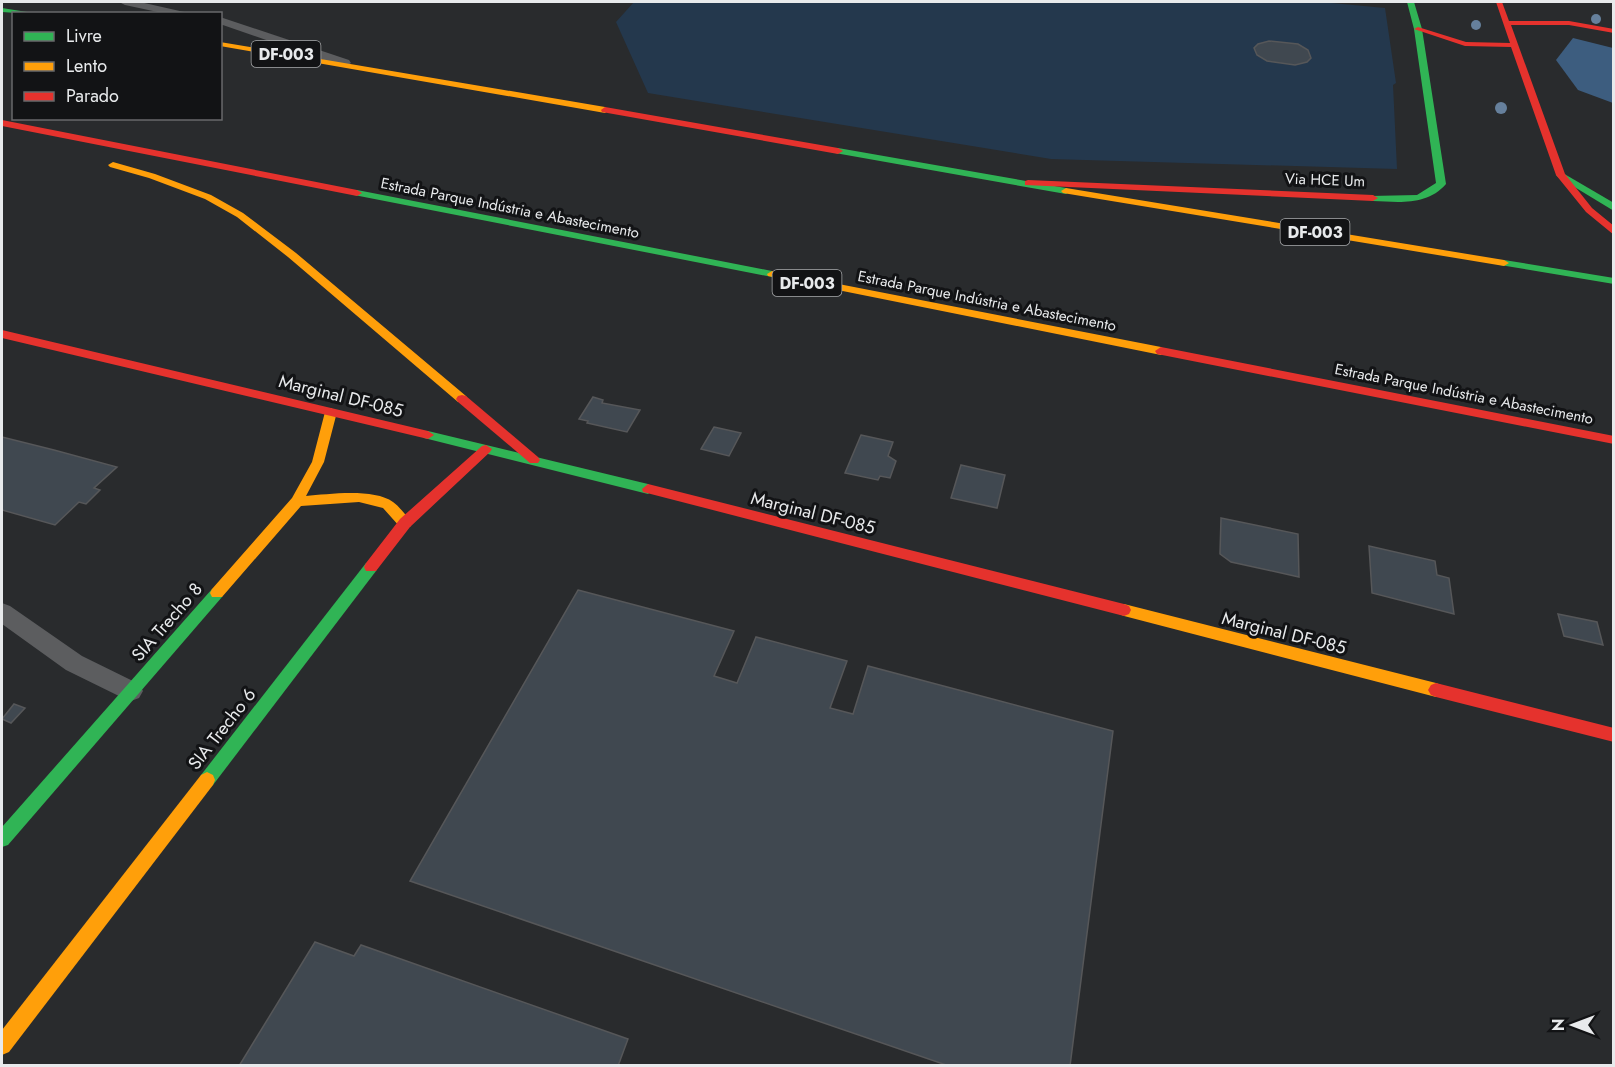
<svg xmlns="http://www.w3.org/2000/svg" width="1615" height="1067" font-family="Jost,sans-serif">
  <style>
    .green { fill: #24384d }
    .forest { fill: #3d5d7f }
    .building { fill: #404850; stroke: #565759; stroke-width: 1.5 }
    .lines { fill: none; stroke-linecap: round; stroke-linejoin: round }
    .lane { fill: #5c5d5f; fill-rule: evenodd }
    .fast { fill: #30b455; fill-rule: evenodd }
    .slow { fill: #ff9f0a; fill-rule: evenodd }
    .jam { fill: #e5322d; fill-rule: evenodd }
    .tree { fill: #66809c }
    .labels { text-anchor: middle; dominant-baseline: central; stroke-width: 6; stroke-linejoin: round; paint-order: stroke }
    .far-street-label { font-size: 15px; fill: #e8eaec; stroke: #121315 }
    .shield { fill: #121315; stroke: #a8aaac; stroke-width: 1.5 }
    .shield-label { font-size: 16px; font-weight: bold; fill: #e8eaec }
    .street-label { font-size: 18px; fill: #e8eaec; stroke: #121315 }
  </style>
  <rect width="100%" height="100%" fill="#292b2d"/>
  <polygon class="green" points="634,2 1321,2 1385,8 1396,83 1393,85 1397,169 1051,159 648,93 616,22"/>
  <polygon class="forest" points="1573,38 1613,48 1613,103 1578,90 1556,60"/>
  <g class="building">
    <polygon points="1269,41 1298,44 1308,50 1311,58 1307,62 1295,65 1267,61 1257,55 1254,48 1258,44"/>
    <polygon points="593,397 603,400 602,403 640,410 627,432 587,423 588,421 579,419"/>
    <polygon points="714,427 741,433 729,456 701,449"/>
    <polygon points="861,435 893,442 888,456 896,461 890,478 880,476 878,480 845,473"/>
    <polygon points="2,437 54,450 117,467 94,488 100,490 86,504 79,502 55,525 2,510"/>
    <polygon points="961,465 1005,475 997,508 951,498"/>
    <polygon points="1221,518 1298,534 1299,577 1231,562 1220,554"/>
    <polygon points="1369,546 1435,561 1437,575 1449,578 1454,614 1372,593"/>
    <polygon points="578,590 734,631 714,676 737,683 756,637 847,661 830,708 853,714 868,666 1113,731 1070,1066 949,1066 410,881"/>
    <polygon points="1558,614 1597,622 1603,645 1564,636"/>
    <polygon points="14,704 25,708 11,723 2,719"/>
    <polygon points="315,942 354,956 361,945 628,1039 618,1066 239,1066"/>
  </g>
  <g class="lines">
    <g class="lane">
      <polygon points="119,2 140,2 193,14 167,14 125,5"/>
      <polygon points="220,17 349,60 351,63 345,67 341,66 220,24"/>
      <polygon points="2,603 10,606 82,656 139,684 143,691 139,698 131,701 123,698 66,670 2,624"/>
    </g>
    <g class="fast">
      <path d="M1407 2H1414L1422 29 1446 184C1427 206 1399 202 1373 201L1370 200V196L1417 195 1436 183 1414 29Z"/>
      <polygon points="2,8 27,12 30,14 2,12"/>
      <polygon points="838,148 1066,188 1071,191 1066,194 835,153 833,151"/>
      <polygon points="1561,172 1614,203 1614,211 1558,177 1556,175"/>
      <polygon points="357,190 772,271 777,274 772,277 354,195 354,191"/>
      <polygon points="1504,260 1614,278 1614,284 1500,265 1499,263"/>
      <polygon points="428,431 648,484 654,489 648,494 424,438 422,435 424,432"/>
      <polygon points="371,562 376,563 378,567 376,571 213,785 207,788 201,785 199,780 201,775 366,563"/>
      <polygon points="217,587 222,589 224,593 222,597 8,845 2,847 2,827 212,589"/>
    </g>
    <g class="slow">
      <polygon points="220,42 605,107 609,110 605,113 220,46"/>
      <polygon points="113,162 155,174 211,195 243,213 296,253 466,396 468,399 466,402 458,402 288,257 237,217 205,199 149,178 110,167 108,165"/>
      <polygon points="1066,188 1504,260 1509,263 1504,266 1063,193 1061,191"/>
      <polygon points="772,271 1161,347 1167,351 1161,355 768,276 767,274"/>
      <path d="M331 408 337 412 324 462 306 496C329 494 374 488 393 502 399 506 404 514 410 519L412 523 410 527H400L383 508 359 502 301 506 222 597H212L210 593 212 589 292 498 312 462 325 412Z"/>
      <polygon points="1124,604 1436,683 1441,685 1444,690 1441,695 1436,697 1124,616 1119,614 1117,610 1119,606"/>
      <polygon points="207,772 213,775 215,780 213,785 9,1052 2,1055 2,1030 201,775"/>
    </g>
    <g class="jam">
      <polygon points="1496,2 1502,2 1509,21 1569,21 1614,29 1614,33 1569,25 1511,25 1565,174 1592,208 1614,226 1614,235 1586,212 1556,175 1511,47 1465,46 1414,29 1418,27 1466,42 1510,43"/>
      <polygon points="605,107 838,148 843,151 838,154 602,112 601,110"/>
      <polygon points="2,120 357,190 362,193 357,196 2,126"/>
      <polygon points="1028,180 1373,195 1378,198 1373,201 1025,185 1025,181"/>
      <polygon points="2,330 428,431 434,435 428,439 2,338"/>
      <polygon points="1161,347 1614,436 1614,444 1157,354 1155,351"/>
      <polygon points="462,395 466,396 538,457 540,460 538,463 530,463 458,402 456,399 458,396"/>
      <polygon points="486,445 492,449 490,452 410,527 376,571 366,571 364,567 366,563 400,519 482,446"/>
      <polygon points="648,484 1124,604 1129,606 1131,610 1129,614 1124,616 643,492 642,489"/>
      <polygon points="1436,683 1614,728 1614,742 1436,697 1431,695 1428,690 1431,685"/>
    </g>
  </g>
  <g class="tree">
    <circle cx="1596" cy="19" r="5"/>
    <circle cx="1476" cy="25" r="5"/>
    <circle cx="1501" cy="108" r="6"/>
  </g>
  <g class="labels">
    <g class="far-street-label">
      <text transform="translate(1325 180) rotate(2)">Via HCE Um</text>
      <text transform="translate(510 208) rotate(11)">Estrada Parque Indústria e Abastecimento</text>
      <text transform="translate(987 301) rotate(11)">Estrada Parque Indústria e Abastecimento</text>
      <text transform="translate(1464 394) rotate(11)">Estrada Parque Indústria e Abastecimento</text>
    </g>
    <g class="shield">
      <rect x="251.5" y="41" width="69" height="26" rx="4.5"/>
      <rect x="1280.5" y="219" width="69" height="26" rx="4.5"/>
      <rect x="772.5" y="270" width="69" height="26" rx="4.5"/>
    </g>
    <g class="shield-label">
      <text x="286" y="54">DF-003</text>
      <text x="1315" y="232">DF-003</text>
      <text x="807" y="283">DF-003</text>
    </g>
    <g class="street-label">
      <text transform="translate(341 396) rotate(14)">Marginal DF-085</text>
      <text transform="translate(813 513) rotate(14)">Marginal DF-085</text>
      <text transform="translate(167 622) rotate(-49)">SIA Trecho 8</text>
      <text transform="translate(1284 633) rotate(14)">Marginal DF-085</text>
      <text transform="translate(222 729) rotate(-52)">SIA Trecho 6</text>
    </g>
  </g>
  <rect width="1615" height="1067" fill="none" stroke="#e8eaec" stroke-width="6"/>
  <rect x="12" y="12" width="210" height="108" fill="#121315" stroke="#68696b" stroke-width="1.5"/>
  <rect x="24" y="32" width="30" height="9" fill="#30b455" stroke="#68696b" stroke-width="1.5"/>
  <text x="66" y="42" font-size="18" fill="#e8eaec">Livre</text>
  <rect x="24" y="62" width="30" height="9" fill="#ff9f0a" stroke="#68696b" stroke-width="1.5"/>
  <text x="66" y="72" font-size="18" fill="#e8eaec">Lento</text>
  <rect x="24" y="92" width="30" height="9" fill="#e5322d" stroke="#68696b" stroke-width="1.5"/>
  <text x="66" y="102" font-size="18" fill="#e8eaec">Parado</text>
  <g transform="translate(1573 1025) rotate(270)" stroke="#121315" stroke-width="4.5" paint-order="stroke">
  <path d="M0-4.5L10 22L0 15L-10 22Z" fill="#e8eaec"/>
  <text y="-9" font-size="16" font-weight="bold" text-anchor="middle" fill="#e8eaec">N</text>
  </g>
</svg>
